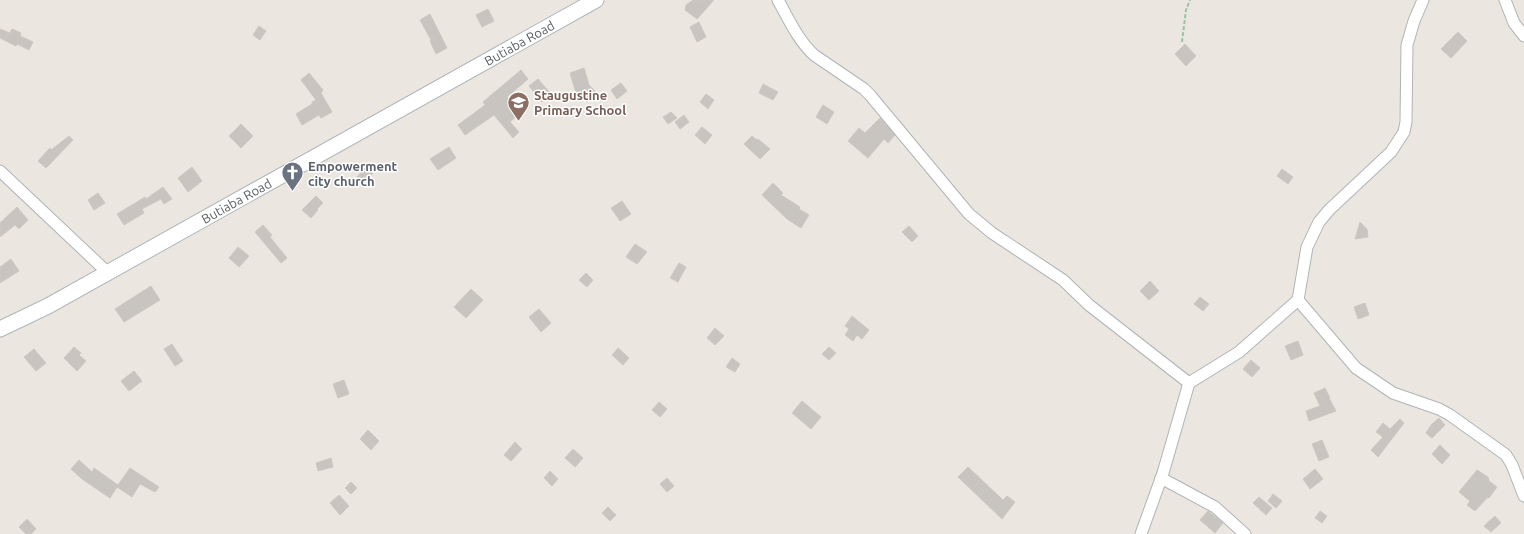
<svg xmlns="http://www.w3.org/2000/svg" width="1524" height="534" font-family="Ubuntu,sans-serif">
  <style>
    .building { fill: #c8c4bf; stroke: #cfc8be }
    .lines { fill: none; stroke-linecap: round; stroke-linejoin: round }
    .street-casing { stroke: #b0b4b7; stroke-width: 13 }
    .secondary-casing { stroke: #b1b6ba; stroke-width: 17 }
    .path { stroke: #97c69e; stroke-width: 2; stroke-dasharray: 4 2; stroke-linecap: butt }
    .street { stroke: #fff; stroke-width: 11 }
    .secondary { stroke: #fff; stroke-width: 15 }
    .labels { text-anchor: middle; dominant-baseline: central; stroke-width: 3; stroke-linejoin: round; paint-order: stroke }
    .street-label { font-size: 13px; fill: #585d60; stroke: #fff }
    .education-label { font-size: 13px; font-weight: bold; fill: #785e54; stroke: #fff; text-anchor: start }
    .worship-label { font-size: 13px; font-weight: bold; fill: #5b616d; stroke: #fff; text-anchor: start }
  </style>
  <rect width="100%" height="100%" fill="#ebe7e0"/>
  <g class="building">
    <polygon points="693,0 714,0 697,19 685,10 686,5"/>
    <polygon points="488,9 494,21 482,27 476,15"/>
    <polygon points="430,14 447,48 436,54 430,41 431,40 420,20"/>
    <polygon points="699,22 706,37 697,42 690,27"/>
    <polygon points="259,26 266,31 260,40 253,35"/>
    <polygon points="0,29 10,33 12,29 21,33 20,36 33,42 29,50 17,44 16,46 0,38"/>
    <polygon points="1458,32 1467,41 1451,58 1441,49"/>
    <polygon points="1185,44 1196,56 1186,66 1175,54"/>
    <polygon points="584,68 589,85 596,92 587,102 575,90 570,73"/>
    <polygon points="521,70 528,79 507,97 521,112 510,122 519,132 513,138 494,115 465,135 458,125 485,105 483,102"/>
    <polygon points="309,73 323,90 321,93 332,112 321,118 319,115 302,125 296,114 312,104 312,102 316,100 301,80"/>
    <polygon points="538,79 551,94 542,102 529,86"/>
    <polygon points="621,83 627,91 617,99 611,90"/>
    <polygon points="763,84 778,92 773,100 759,93"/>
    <polygon points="706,94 714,100 708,109 700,102"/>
    <polygon points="823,105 834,112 827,124 816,117"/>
    <polygon points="671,112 677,118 668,124 663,117"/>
    <polygon points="684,115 689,122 680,129 675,122"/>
    <polygon points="880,118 895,135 888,143 884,139 868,158 848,141 859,128 865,133"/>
    <polygon points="241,124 253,136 241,148 229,136"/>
    <polygon points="702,127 712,135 705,144 695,135"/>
    <polygon points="69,136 73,140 46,168 38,161 50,148 51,150"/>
    <polygon points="752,136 757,140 758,139 770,149 760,159 744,144"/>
    <polygon points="449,147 456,158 438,170 430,159"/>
    <polygon points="192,167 202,181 188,192 178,178"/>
    <polygon points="366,167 373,173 364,183 357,177"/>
    <polygon points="1282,169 1293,177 1288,184 1277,176"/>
    <polygon points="773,183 783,193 781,195 800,207 799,209 809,215 801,228 787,219 762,195"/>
    <polygon points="163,187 172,199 164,204 161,199 142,209 144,213 124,225 117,214 145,197 146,199"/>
    <polygon points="98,193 105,203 94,210 88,200"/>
    <polygon points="316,196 323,203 317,209 318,210 311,218 302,210"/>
    <polygon points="622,201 631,214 620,221 611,208"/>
    <polygon points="17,207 28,220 19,229 15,225 0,237 0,223"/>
    <polygon points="1360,222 1367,229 1368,237 1355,239"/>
    <polygon points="263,225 272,235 270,237 287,258 281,263 255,232"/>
    <polygon points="909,226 918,236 912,242 902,232"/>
    <polygon points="635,244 647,252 637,264 626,257"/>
    <polygon points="238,247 249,256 239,267 229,258"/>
    <polygon points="11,259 19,271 0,283 0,267"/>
    <polygon points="679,263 686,267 678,282 670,278"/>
    <polygon points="586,273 593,280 587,287 579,280"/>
    <polygon points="1150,281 1159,291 1149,300 1140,291"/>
    <polygon points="151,286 160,300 124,322 115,309"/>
    <polygon points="471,289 483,300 466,318 454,307"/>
    <polygon points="1200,297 1209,304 1203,311 1194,304"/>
    <polygon points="1365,303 1369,315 1358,319 1354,307"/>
    <polygon points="539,309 551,323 541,332 529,317"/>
    <polygon points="852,316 869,330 862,339 857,335 853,341 845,335 849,329 845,326"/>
    <polygon points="715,328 724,336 715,345 707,338"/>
    <polygon points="1298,341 1303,355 1291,360 1285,346"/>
    <polygon points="172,344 183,361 175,366 164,349"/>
    <polygon points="74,347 81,353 79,355 86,361 77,371 64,358"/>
    <polygon points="829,347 836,353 829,360 822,354"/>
    <polygon points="618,348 629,358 623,365 612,355"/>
    <polygon points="34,349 46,363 36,371 24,357"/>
    <polygon points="732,358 740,364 735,372 726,367"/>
    <polygon points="1251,360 1260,368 1252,377 1243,369"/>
    <polygon points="134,371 142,381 129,391 121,381"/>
    <polygon points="344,380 349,394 338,398 333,384"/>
    <polygon points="1325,388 1330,398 1329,398 1336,411 1309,421 1306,411 1320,406 1314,393"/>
    <polygon points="802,401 821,417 811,429 792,413"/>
    <polygon points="659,402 667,409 660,417 652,410"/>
    <polygon points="1439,418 1445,425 1432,438 1426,433 1431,425"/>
    <polygon points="1400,419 1404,423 1378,457 1371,450 1383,437 1376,432 1383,423 1390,429"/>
    <polygon points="368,430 379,441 371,450 360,439"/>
    <polygon points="1322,440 1329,457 1319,461 1312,444"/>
    <polygon points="515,442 522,449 511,461 504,455"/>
    <polygon points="1440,445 1450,455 1442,464 1432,454"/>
    <polygon points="573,449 583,458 575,467 565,458"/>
    <polygon points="331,458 333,467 318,471 316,463"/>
    <polygon points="79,460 92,472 94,468 118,485 130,468 159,487 155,492 140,484 132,497 117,487 110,498 82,479 71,469"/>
    <polygon points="968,467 1003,500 1007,496 1015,502 1002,519 958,477"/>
    <polygon points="1315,469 1323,479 1310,489 1303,479"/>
    <polygon points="1477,470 1488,477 1489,481 1497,487 1489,498 1488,497 1475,511 1467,505 1470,501 1459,492"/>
    <polygon points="550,471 558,479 552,486 544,478"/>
    <polygon points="667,478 674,486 667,492 660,484"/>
    <polygon points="351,482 357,488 351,494 345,488"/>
    <polygon points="1273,494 1282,501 1276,508 1268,501"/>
    <polygon points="339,495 349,506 340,515 330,503"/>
    <polygon points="1259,497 1272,508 1266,515 1253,503"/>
    <polygon points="608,507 616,515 610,521 602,513"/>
    <polygon points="1208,511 1223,523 1215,533 1200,520"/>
    <polygon points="1320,511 1327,516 1322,523 1315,518"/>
    <polygon points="1495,516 1501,523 1491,532 1484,526"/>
    <polygon points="27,519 36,529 31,534 26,534 19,527"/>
  </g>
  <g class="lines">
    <defs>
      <g id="street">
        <path d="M778 0C789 20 798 40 814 55L864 89 870 95 969 214 992 233 1063 280 1089 305 1189 383"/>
        <polyline points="1505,0 1514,23 1524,36"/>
        <polyline points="0,171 107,272"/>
        <polyline points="1298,300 1356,368 1393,393 1439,409 1450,415 1506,455 1512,465 1524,496"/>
        <polyline points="1161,478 1215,507 1245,534"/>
        <polyline points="1141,534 1163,473 1189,383 1239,352 1298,300 1307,247 1319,222 1329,210 1391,152 1404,132 1406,122 1407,45 1414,21 1423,0"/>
      </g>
      <g id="secondary">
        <path id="s1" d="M0 329 48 306 596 0"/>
      </g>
    </defs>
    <use href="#street" class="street-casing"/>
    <use href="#secondary" class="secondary-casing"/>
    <polyline class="path" points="1182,42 1186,10 1190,0"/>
    <use href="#street" class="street"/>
    <use href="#secondary" class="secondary"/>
  </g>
  <defs>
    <symbol id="school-pin" viewBox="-11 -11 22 30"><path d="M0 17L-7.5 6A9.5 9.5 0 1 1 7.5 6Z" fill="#8d6e63" stroke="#fff"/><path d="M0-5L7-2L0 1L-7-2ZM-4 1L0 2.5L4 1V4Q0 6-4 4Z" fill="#fff"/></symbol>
    <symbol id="church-pin" viewBox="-11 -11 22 30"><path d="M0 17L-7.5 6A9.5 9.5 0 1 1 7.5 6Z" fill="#6b7280" stroke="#fff"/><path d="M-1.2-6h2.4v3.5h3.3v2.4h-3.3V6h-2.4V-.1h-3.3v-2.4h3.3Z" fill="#fff"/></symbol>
  </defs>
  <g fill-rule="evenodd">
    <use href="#school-pin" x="506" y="90" width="25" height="34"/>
    <use href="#church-pin" x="280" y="160" width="25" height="34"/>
  </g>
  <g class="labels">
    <g class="street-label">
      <text stroke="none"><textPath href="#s1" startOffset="593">Butiaba Road</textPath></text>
      <text stroke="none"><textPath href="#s1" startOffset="269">Butiaba Road</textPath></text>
    </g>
    <g class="education-label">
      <text x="534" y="95">Staugustine<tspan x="534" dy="15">Primary School</tspan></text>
    </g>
    <g class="worship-label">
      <text x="308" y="166">Empowerment<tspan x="308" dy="15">city church</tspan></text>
    </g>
  </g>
</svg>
